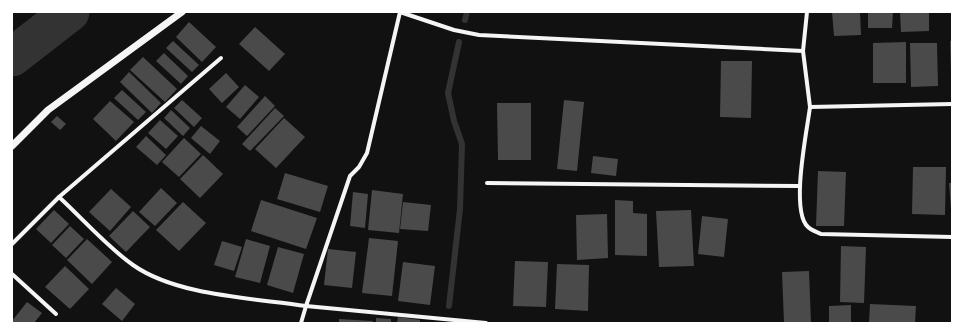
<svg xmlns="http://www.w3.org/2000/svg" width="964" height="335" font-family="Signika,sans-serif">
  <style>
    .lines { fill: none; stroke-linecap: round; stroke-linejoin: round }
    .stream { stroke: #333; stroke-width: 6 }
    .river { stroke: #333; stroke-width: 39 }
    .building { fill: #4a4a4a }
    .minor { stroke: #f5f5f5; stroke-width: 4 }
    .tertiary { stroke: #f5f5f5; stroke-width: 7 }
  </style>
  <rect width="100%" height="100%" fill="#111"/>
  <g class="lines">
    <g class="stream">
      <polyline points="465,20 467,12"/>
      <polyline points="449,306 460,209 462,144 454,121 448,93 459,42"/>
    </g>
    <polyline class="river" points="12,57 70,12"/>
  </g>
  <g class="building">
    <polygon points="832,12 860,12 861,35 834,36"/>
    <polygon points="868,12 893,12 892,28 868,28"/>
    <polygon points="900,12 929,12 929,31 901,32"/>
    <polygon points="189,22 216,47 202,62 176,37"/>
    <polygon points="255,27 285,54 269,71 239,44"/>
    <polygon points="173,41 199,65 192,72 166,48"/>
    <polygon points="950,41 952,41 952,72 951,72"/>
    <polygon points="906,42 906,83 873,83 873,43"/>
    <polygon points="910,43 937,43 938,86 911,87"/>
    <polygon points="164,53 188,76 181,84 156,61"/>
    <polygon points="143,57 177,89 165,102 130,70"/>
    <polygon points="721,61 752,61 751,118 720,117"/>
    <polygon points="129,72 161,103 152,113 120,82"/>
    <polygon points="226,73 239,87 222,103 209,89"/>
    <polygon points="245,85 259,97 240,119 226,107"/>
    <polygon points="122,90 146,112 138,120 114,98"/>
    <polygon points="265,96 275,106 247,136 237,127"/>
    <polygon points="182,100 202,118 194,127 174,108"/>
    <polygon points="564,100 584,102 577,171 557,169"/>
    <polygon points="110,101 134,122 116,141 93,119"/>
    <polygon points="497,103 531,103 531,160 498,160"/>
    <polygon points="275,108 284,116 250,151 242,144"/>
    <polygon points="171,110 190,128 183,136 164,118"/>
    <polygon points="57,116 66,124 60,130 51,122"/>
    <polygon points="284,118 305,137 276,168 255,149"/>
    <polygon points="160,120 178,136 166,149 148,133"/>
    <polygon points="201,126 220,141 210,154 191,138"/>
    <polygon points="146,136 166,155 157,165 136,147"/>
    <polygon points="184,138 201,154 179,177 162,162"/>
    <polygon points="203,155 223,174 200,198 180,179"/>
    <polygon points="593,156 618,159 616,176 591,173"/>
    <polygon points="913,167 946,167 945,215 912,214"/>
    <polygon points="818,171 846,172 844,226 816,226"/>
    <polygon points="285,173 328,186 320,212 277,199"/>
    <polygon points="949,183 952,183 952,209 951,209"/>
    <polygon points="161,188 177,203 155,226 139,212"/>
    <polygon points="111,189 131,207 110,231 89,212"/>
    <polygon points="372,190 403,194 399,233 368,230"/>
    <polygon points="353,192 368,194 365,228 350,226"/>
    <polygon points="261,200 317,218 306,249 251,231"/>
    <polygon points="615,200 633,201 633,213 647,214 647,256 615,255"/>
    <polygon points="183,202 206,223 179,251 156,230"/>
    <polygon points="403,202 431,205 428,231 400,229"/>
    <polygon points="54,210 69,224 51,243 36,229"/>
    <polygon points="691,210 694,266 659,267 656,211"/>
    <polygon points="133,211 150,227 126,252 109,236"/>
    <polygon points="607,214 608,258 577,260 576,215"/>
    <polygon points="702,216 728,219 724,257 698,254"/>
    <polygon points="70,226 84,239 66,258 52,245"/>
    <polygon points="369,238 398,241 392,296 362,293"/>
    <polygon points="87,239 112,262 92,284 67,260"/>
    <polygon points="246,239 270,246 260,283 235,277"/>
    <polygon points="222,241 242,247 234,271 214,265"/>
    <polygon points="841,246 866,247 864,303 840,302"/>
    <polygon points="278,247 304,254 293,293 267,285"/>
    <polygon points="328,249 356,252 352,288 324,285"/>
    <polygon points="515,261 548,262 546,307 513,306"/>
    <polygon points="403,262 435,266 430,305 398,301"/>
    <polygon points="557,264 589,265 588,311 555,309"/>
    <polygon points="65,266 89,289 70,309 45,287"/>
    <polygon points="809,271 811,323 784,323 782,272"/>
    <polygon points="116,288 135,304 122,321 102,304"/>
    <polygon points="27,302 42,313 34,323 12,323 12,321"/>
    <polygon points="870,304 916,306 915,323 869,323"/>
    <polygon points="851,305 851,323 829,323 829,306"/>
    <polygon points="398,317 420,320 420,323 397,323"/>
    <polygon points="376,318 391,319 391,323 376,323"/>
    <polygon points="339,319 373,321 372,323 339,323"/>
  </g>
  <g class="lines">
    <g class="minor">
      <polyline points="400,12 454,30 479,35 803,51 810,107 952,104"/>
      <polyline points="400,12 367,153 359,167 350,176 306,306 486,323"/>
      <polyline points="803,51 807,12"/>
      <path d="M810 107C807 131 790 211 808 227 811 230 817 232 821 234L952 237"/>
      <polyline points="487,183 799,186"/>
      <polyline points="59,197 221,58"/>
      <path d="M12 244 59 197C83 219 106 246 133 265 177 296 253 298 306 306L301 323"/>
      <polyline points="12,274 56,314"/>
    </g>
    <polyline class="tertiary" points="12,146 48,110 182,12"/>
  </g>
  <rect width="964" height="335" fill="none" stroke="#ffffff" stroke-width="26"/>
</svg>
